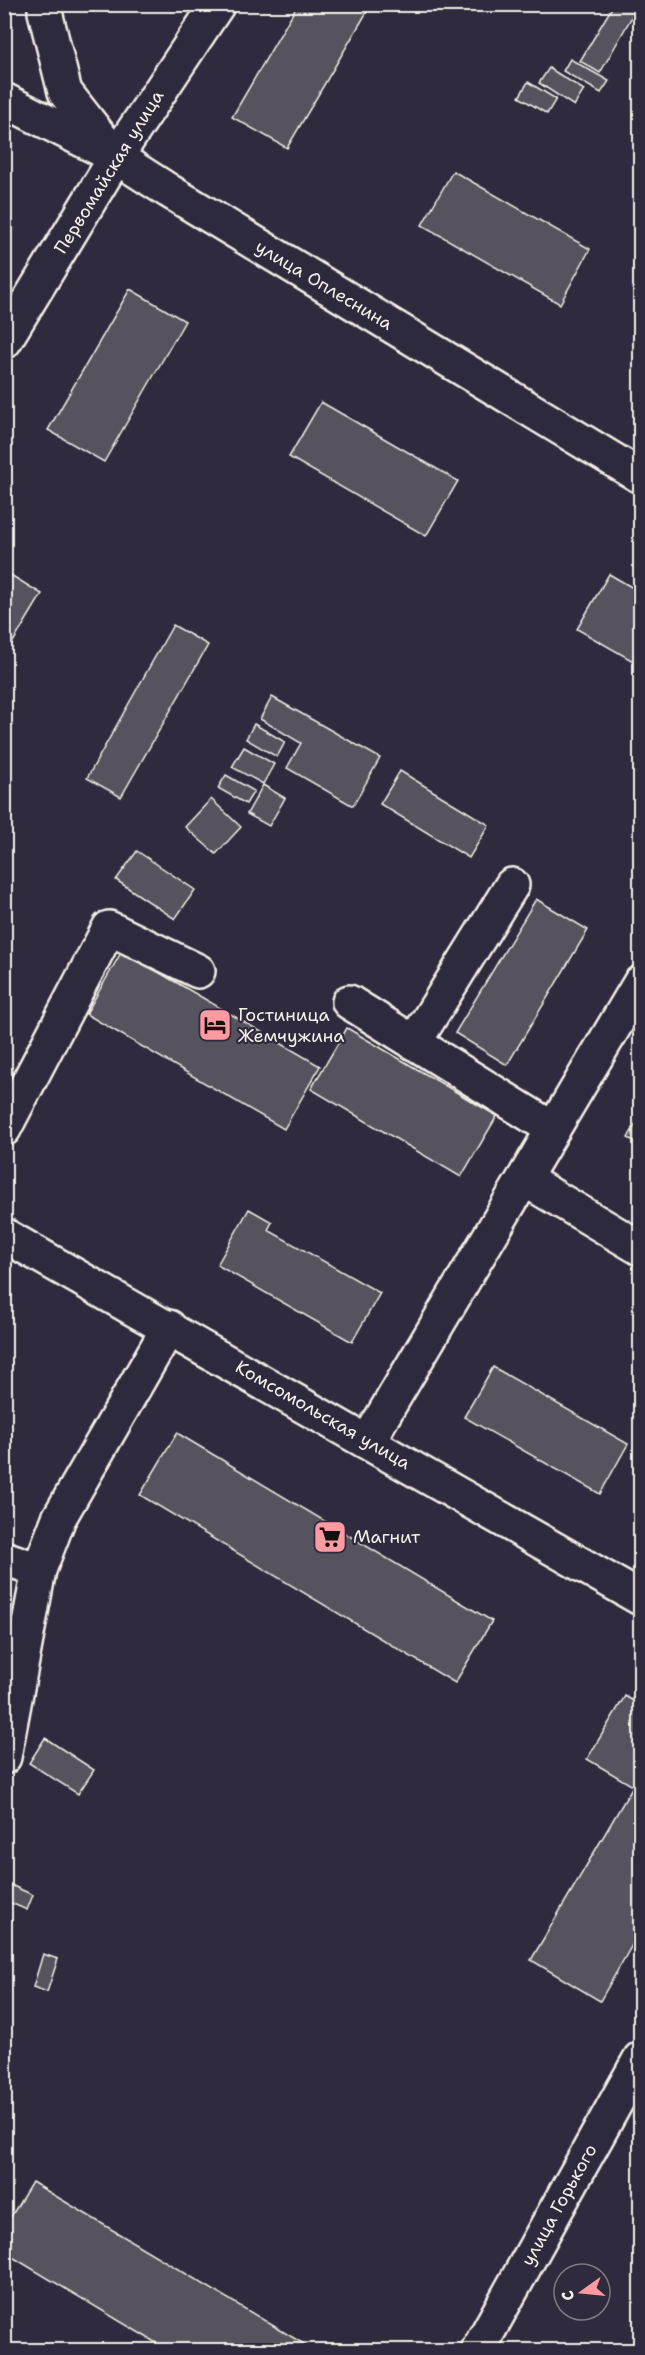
<svg xmlns="http://www.w3.org/2000/svg" width="645" height="2355" font-family="'Shantell Sans',sans-serif">
  <style>
    .building { fill: #56525f; stroke: #f4f1e8; stroke-width: 1.5 }
    .lines { fill: none; stroke-linecap: round; stroke-linejoin: round }
    .minor-casing { stroke: #f4f1e8; stroke-width: 38 }
    .major-casing { stroke: #f4f1e8; stroke-width: 38 }
    .minor { stroke: #2f2a3d; stroke-width: 33 }
    .major { stroke: #2f2a3d; stroke-width: 33 }
    .labels { text-anchor: middle; dominant-baseline: central; stroke-width: 4.5; stroke-linejoin: round; paint-order: stroke }
    .street-label { font-size: 18px; fill: #f4f1e8; stroke: #2f2a3d }
    .poi-label { font-size: 18px; fill: #f4f1e8; stroke: #2f2a3d; text-anchor: start }
  </style>
  <rect width="100%" height="100%" fill="#2f2a3d"/>
  <filter id="ink" filterUnits="userSpaceOnUse"><feTurbulence type="fractalNoise" baseFrequency=".0167" numOctaves="2"/><feDisplacementMap in="SourceGraphic" scale="12" xChannelSelector="R" yChannelSelector="G"/><feConvolveMatrix kernelMatrix="1 2 1 2 8 2 1 2 1" color-interpolation-filters="sRGB"/></filter>
  <g filter="url(#ink)">
    <g class="building">
      <polygon points="298,4 371,5 287,148 232,117"/>
      <polygon points="614,4 639,4 600,73 580,61"/>
      <polygon points="570,59 609,81 601,93 563,71"/>
      <polygon points="549,68 584,90 574,106 539,83"/>
      <polygon points="528,82 556,99 547,114 519,97"/>
      <polygon points="453,171 590,249 560,304 422,225"/>
      <polygon points="130,289 185,321 104,462 48,430"/>
      <polygon points="321,402 458,481 426,536 289,457"/>
      <polygon points="4,571 42,594 4,657"/>
      <polygon points="609,574 640,592 640,665 577,629"/>
      <polygon points="173,625 208,645 121,797 87,778"/>
      <polygon points="272,697 380,758 353,806 287,768 301,743 260,719"/>
      <polygon points="254,724 285,742 277,757 246,739"/>
      <polygon points="244,747 274,764 263,784 232,767"/>
      <polygon points="400,771 489,825 469,858 380,804"/>
      <polygon points="226,775 254,791 246,804 218,788"/>
      <polygon points="263,785 285,798 269,826 247,814"/>
      <polygon points="211,799 241,827 216,854 185,827"/>
      <polygon points="137,851 195,890 175,919 116,880"/>
      <polygon points="536,899 588,930 507,1065 455,1033"/>
      <polygon points="122,951 320,1066 284,1129 86,1014"/>
      <polygon points="347,1028 497,1116 461,1177 311,1089"/>
      <polygon points="640,1116 640,1144 628,1138"/>
      <polygon points="249,1209 272,1222 268,1230 380,1293 352,1342 217,1265"/>
      <polygon points="493,1367 628,1444 600,1494 464,1417"/>
      <polygon points="177,1433 492,1621 455,1683 140,1495"/>
      <polygon points="625,1696 640,1705 640,1931 600,2001 531,1960 633,1786 587,1759"/>
      <polygon points="45,1738 94,1770 78,1794 29,1763"/>
      <polygon points="4,1882 33,1895 27,1910 4,1900"/>
      <polygon points="4,1918 11,1920 6,1933 4,1933"/>
      <polygon points="43,1954 58,1959 47,1992 33,1987"/>
      <polygon points="32,2182 314,2350 168,2350 4,2252 4,2228"/>
    </g>
    <g class="lines">
      <defs>
        <g id="minor">
          <polyline points="4,100 116,157"/>
          <polyline points="4,342 116,157 218,4"/>
          <polyline points="349,1002 553,1129"/>
          <polyline points="414,1043 512,885"/>
          <polyline points="4,1129 109,928 198,971"/>
          <polyline points="524,1179 640,1248"/>
          <polyline points="4,1235 640,1598"/>
          <polyline points="368,1441 640,983"/>
          <polyline points="4,1558 39,1570"/>
          <polyline points="4,1757 39,1570 59,1518 169,1327"/>
        </g>
        <g id="major">
          <polyline points="45,4 45,12 65,92 116,157 169,191 640,476"/>
          <polyline points="478,2350 640,2059"/>
        </g>
      </defs>
      <use href="#minor" class="minor-casing"/>
      <use href="#major" class="major-casing"/>
      <use href="#minor" class="minor"/>
      <use href="#major" class="major"/>
    </g>
  </g>
  <defs>
    <symbol id="hotel-square" viewBox="-11 -11 22 22"><rect x="-9" y="-9" width="18" height="18" rx="4" fill="#ff9aa2" stroke="#2f2a3d"/><path d="M-6-4.5h1.5V1H6V5H4.5V3h-9V5H-6ZM-4 0a1.8 1.8 0 1 1 3.6 0ZM.5 0V-2.5h3Q6-2.5 6 0Z" fill="#111"/></symbol>
    <symbol id="supermarket-square" viewBox="-11 -11 22 22"><rect x="-9" y="-9" width="18" height="18" rx="4" fill="#ff9aa2" stroke="#2f2a3d"/><path d="M-6-5.5h2.5l.6 2H6L4.5 2H-2.5L-4.4-4H-6ZM-1.5 3.2a1.3 1.3 0 1 0 .1 0ZM3 3.2a1.3 1.3 0 1 0 .1 0Z" fill="#111"/></symbol>
  </defs>
  <g fill-rule="evenodd">
    <use href="#hotel-square" x="196" y="1006" width="38" height="38"/>
    <use href="#supermarket-square" x="311" y="1518" width="38" height="38"/>
  </g>
  <g class="labels">
    <g class="street-label">
      <text transform="translate(109 172) rotate(-58)">Первомайская улица</text>
      <text transform="translate(324 285) rotate(31)">улица Оплеснина</text>
      <text transform="translate(323 1415) rotate(30)">Комсомольская улица</text>
      <text transform="translate(559 2205) rotate(-61)">улица Горького</text>
    </g>
    <g class="poi-label">
      <text x="238" y="1015">Гостиница<tspan x="238" dy="21">Жемчужина</tspan></text>
      <text x="353" y="1537">Магнит</text>
    </g>
  </g>
  <rect width="645" height="2355" fill="none" stroke="#2f2a3d" stroke-width="24"/>
  <rect x="12" y="12" width="621" height="2331" fill="none" stroke="#f4f1e8" stroke-width="2" filter="url(#ink)"/>
  <g transform="translate(582 2292) rotate(255)"><circle r="28" fill="#2f2a3d" stroke="#7e7a81" stroke-width="1.5"/>
  <path d="M0-4.5L10 22L0 15L-10 22Z" fill="#ff9aa2"/>
  <text y="-9" font-size="16" font-weight="bold" text-anchor="middle" fill="#f4f1e8">С</text>
  </g>
</svg>
